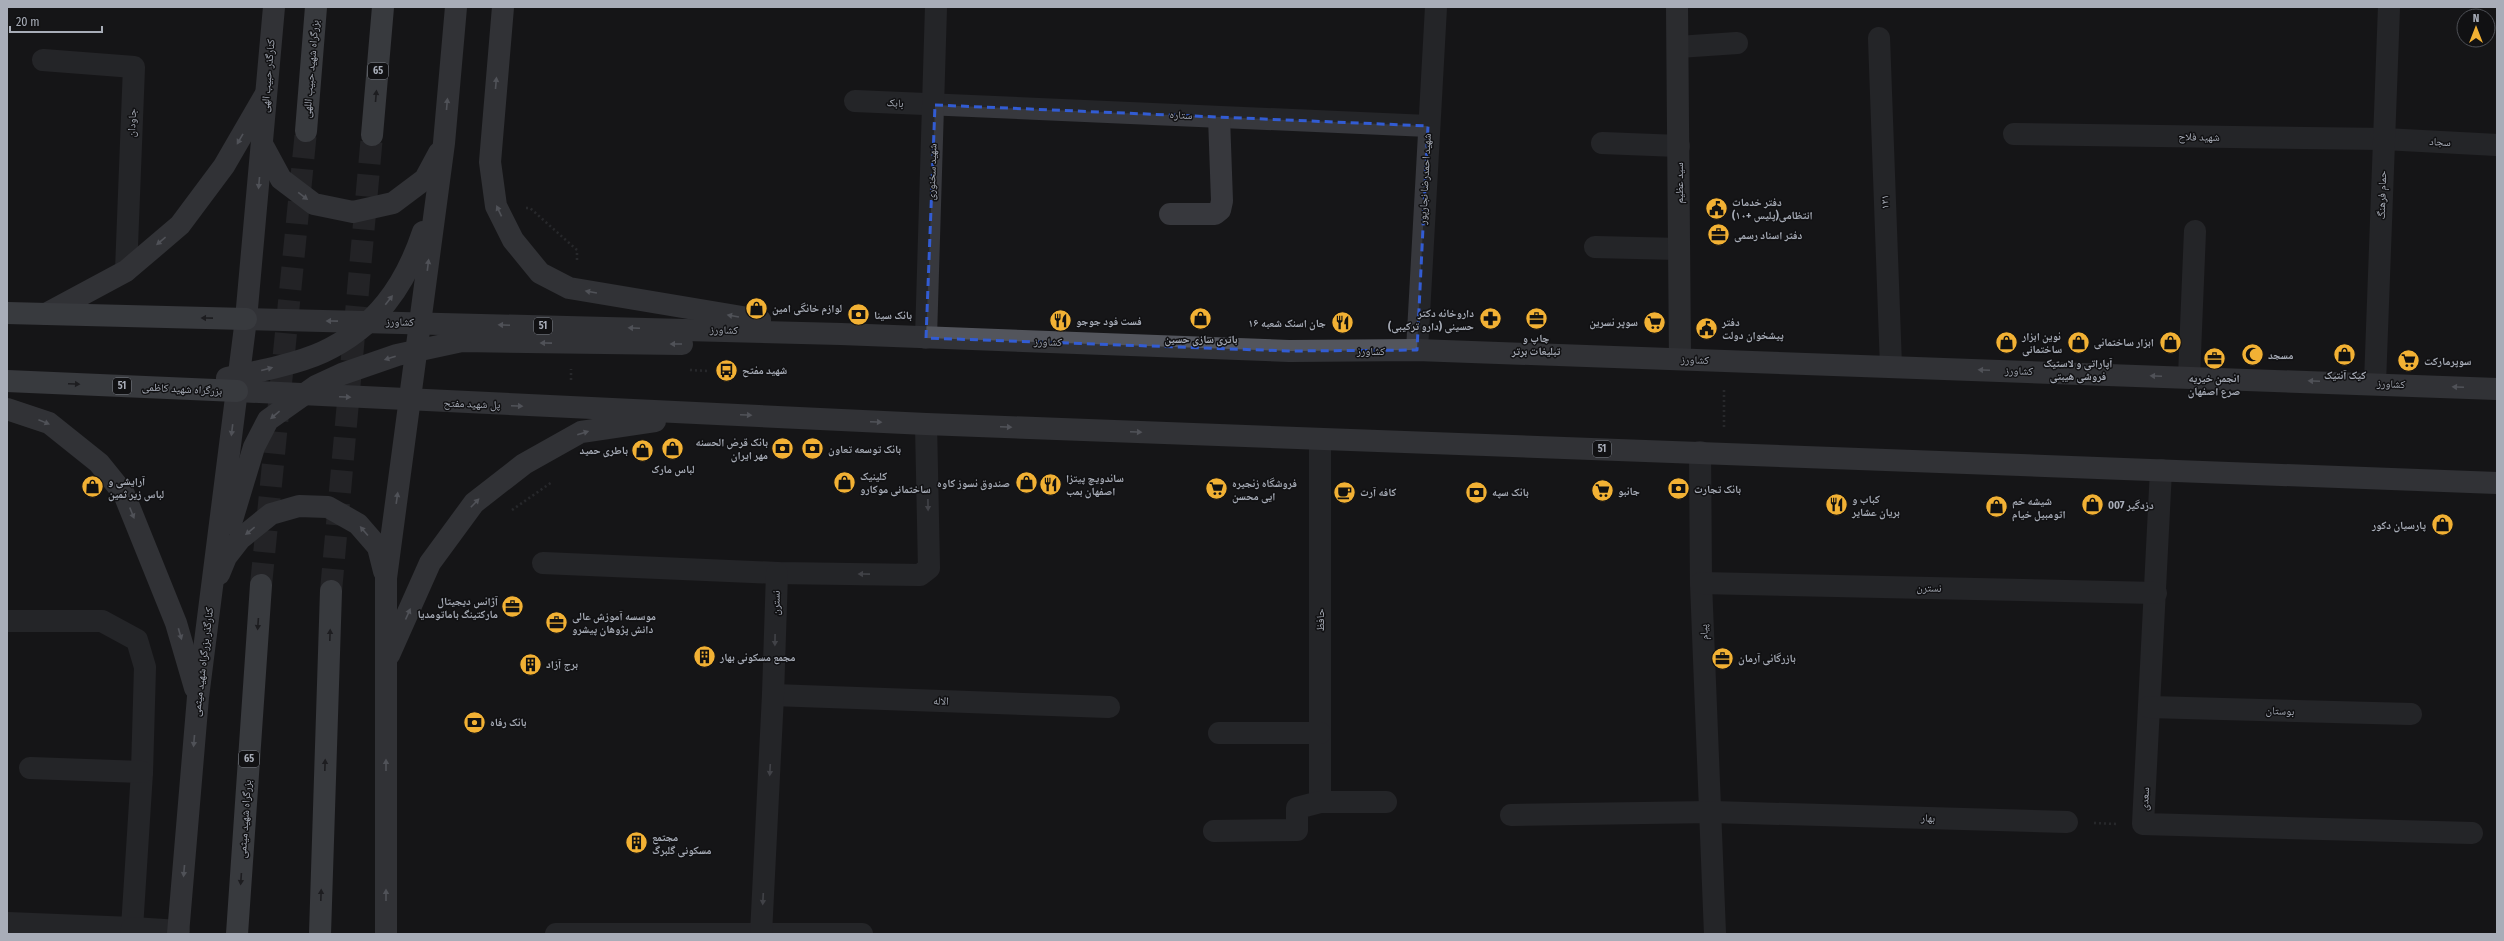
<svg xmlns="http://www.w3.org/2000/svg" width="2504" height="941" font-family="'Fira Sans Condensed','Noto Naskh Arabic',sans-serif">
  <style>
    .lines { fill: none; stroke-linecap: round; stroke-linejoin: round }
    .highway-tunnel { stroke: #333438; stroke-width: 22; stroke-dasharray: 22 11; stroke-linecap: butt }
    .path { stroke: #3d3f44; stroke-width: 2.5; stroke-dasharray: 2 3; stroke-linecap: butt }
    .street { stroke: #37383d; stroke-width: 22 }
    .secondary { stroke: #45474d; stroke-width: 22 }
    .primary { stroke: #53555c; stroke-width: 22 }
    .highway { stroke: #63666e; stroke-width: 22 }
    .oneway { fill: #979ba6 }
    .oneway2 { fill: #26262a }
    .oneway3 { fill: #757881 }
    .marked { fill: none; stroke: #325cd3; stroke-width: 3; stroke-dasharray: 8 5; stroke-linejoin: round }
    .labels { text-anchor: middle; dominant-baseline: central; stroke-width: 3; stroke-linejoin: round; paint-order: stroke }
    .shield { fill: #111113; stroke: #7b7e86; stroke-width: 1 }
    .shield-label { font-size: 10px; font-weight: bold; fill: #a8adb8 }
    .street-label { font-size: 11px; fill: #a8adb8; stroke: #111113 }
    .poi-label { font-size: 11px; font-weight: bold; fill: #a8adb8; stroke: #111113; text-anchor: start }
  </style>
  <rect width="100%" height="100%" fill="#161618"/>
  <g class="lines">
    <g class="highway-tunnel">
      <polyline points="261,585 306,131"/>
      <polyline points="331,591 372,135"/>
    </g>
    <g class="path">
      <polyline points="526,208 530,208 577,250 577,262"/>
      <polyline points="690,370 708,371"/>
      <polyline points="571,380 571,369"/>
      <polyline points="1724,427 1724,388"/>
      <polyline points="512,510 552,482"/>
      <polyline points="2094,823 2117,824"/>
    </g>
    <g class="street">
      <polyline points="1879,38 1891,367"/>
      <polyline points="1678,47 1737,43"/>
      <polyline points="43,60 134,67 126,271"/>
      <polyline points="855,101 1428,126"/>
      <polyline points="2014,134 2384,139 2497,145"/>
      <polyline points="1602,143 1679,146"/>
      <polyline points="1170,214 1215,214 1220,210 1222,201 1219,117"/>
      <polyline points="1595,247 1679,249"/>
      <polyline points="926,338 936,7"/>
      <polyline points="1417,350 1436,7"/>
      <polyline points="2189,377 2195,231"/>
      <polyline points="2375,383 2389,7"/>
      <polyline points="1320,439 1320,802"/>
      <polyline points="1700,452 1701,583 1715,934"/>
      <polyline points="2161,470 2143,824 2472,833"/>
      <polyline points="543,563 777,573 920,575 929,568 926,424"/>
      <polyline points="1701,583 2156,593"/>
      <polyline points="7,621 102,621 137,640 145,667 142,772 132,928 7,923"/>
      <polyline points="773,695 1109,707"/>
      <polyline points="2149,707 2411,714"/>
      <polyline points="1219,733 1320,733"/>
      <polyline points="30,768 142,772"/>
      <polyline points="1511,815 1712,812 2067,822"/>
      <polyline points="1214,831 1297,830 1297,808 1320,802 1386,802"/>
      <polyline points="131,934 132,928 179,931"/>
      <polyline points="556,934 862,934"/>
      <polyline points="761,934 773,695 777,573"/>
    </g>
    <polyline class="secondary" points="1677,7 1680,359"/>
    <g class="primary">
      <polyline points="503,7 490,162 496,206 513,240 540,273 569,288 760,320"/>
      <polyline points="262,144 281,179 314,204 353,212 393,203 425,179 439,153"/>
      <polyline points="46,314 126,271 180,225 224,166 264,97"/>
      <polyline points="246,319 841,334 1289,351 1417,350 2497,389"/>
      <path d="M227 378C256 372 297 364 323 352 376 327 405 286 423 232"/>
      <polyline points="237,391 926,424 2497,483"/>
      <polyline points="7,409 49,423 99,463 124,494 176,623 195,688"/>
      <polyline points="231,523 254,447 268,420 316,386 342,374 397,355 462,341 682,344"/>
      <polyline points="219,574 226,557 240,539 271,514 299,506 328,507 358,524 378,547 384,571"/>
      <polyline points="389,655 430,563 474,503 524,464 581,432 655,421"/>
      <polyline points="178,934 198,697 246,319 274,7"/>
      <polyline points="386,934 386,578 444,143 456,7"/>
    </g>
    <g class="highway">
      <polyline points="306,131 316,7"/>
      <polyline points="372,135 383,7"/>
      <polyline points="7,313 246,319"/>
      <polyline points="7,381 237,391"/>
      <polyline points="237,934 261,585"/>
      <polyline points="320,934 331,591"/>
    </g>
  </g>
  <defs><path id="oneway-solid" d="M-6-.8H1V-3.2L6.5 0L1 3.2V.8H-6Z"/></defs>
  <g class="oneway">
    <use href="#oneway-solid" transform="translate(496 83) rotate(-85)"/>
    <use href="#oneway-solid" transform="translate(447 104) rotate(-85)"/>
    <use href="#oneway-solid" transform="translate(240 139) rotate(120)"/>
    <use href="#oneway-solid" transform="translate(259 183) rotate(95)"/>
    <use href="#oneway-solid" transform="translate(303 196) rotate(37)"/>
    <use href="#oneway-solid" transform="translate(499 211) rotate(-115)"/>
    <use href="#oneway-solid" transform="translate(161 241) rotate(140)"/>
    <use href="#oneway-solid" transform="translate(428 265) rotate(-83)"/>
    <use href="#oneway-solid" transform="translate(591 292) rotate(-170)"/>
    <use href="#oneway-solid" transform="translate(389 300) rotate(-52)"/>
    <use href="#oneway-solid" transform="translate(733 316) rotate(-170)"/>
    <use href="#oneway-solid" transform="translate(332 321) rotate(-179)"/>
    <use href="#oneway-solid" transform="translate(504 325) rotate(-178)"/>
    <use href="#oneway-solid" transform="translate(634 328) rotate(-178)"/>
    <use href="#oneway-solid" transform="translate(546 343) rotate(-179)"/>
    <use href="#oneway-solid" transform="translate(676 344) rotate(180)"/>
    <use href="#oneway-solid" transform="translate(390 358) rotate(162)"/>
    <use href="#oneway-solid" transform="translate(267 369) rotate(-15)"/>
    <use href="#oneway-solid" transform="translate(1984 370) rotate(-178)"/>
    <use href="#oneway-solid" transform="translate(2156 376) rotate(-178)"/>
    <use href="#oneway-solid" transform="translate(2314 381) rotate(-178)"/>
    <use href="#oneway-solid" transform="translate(2458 387) rotate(-177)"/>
    <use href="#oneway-solid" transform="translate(345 397) rotate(3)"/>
    <use href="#oneway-solid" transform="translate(517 406) rotate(2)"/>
    <use href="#oneway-solid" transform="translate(275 415) rotate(140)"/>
    <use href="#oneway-solid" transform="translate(746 415) rotate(3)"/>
    <use href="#oneway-solid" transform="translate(44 422) rotate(22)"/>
    <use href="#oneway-solid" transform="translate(876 422) rotate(3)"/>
    <use href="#oneway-solid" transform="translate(1006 427) rotate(2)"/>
    <use href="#oneway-solid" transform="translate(232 430) rotate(97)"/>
    <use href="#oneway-solid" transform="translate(1136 432) rotate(2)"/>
    <use href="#oneway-solid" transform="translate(583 433) rotate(-17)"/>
    <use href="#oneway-solid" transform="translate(397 498) rotate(-82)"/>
    <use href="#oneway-solid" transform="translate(475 503) rotate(-46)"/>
    <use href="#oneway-solid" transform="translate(132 513) rotate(68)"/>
    <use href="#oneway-solid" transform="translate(250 531) rotate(141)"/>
    <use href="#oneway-solid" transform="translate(364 531) rotate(-131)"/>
    <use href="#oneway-solid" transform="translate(408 614) rotate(-66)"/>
    <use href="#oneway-solid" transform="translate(180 634) rotate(74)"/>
    <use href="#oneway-solid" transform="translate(194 741) rotate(95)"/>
    <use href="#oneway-solid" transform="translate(386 765) rotate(-90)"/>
    <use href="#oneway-solid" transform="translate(184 871) rotate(95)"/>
    <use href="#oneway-solid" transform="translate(386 895) rotate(-90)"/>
  </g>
  <g class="oneway2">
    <use href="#oneway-solid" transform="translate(376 96) rotate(-85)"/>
    <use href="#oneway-solid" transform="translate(207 318) rotate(-179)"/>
    <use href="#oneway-solid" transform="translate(74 384) rotate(3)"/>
    <use href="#oneway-solid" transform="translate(258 624) rotate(94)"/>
    <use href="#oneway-solid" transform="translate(330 635) rotate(-88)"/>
    <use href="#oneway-solid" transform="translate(325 765) rotate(-88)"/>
    <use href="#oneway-solid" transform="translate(241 879) rotate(94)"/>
    <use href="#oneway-solid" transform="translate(321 895) rotate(-88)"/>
  </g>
  <g class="oneway3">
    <use href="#oneway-solid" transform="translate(928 505) rotate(89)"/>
    <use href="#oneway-solid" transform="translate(864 574) rotate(-179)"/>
    <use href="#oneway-solid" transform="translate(775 640) rotate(91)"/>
    <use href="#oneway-solid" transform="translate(770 770) rotate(93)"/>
    <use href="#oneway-solid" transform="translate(763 899) rotate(93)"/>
  </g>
  <path d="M0 0H2504V941H0ZM935 105 1428 126 1417 350 1289 351 926 338Z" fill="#161618" fill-opacity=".55" fill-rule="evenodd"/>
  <path class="marked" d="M935 105 1428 126 1417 350 1289 351 926 338Z"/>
  <defs>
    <symbol id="civic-disc" viewBox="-11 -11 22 22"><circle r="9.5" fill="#f2b134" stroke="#111113"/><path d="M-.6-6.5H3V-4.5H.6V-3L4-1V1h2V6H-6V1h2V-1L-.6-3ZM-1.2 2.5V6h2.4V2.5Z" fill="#111"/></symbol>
    <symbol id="office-disc" viewBox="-11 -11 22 22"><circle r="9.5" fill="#f2b134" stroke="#111113"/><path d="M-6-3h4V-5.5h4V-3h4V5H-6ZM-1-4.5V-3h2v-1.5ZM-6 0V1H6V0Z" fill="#111"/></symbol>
    <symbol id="shop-disc" viewBox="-11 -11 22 22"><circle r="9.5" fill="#f2b134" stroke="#111113"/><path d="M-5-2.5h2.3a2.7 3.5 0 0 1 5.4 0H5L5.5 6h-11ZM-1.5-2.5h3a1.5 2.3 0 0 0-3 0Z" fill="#111"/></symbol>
    <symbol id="bank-disc" viewBox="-11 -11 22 22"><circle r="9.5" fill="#f2b134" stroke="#111113"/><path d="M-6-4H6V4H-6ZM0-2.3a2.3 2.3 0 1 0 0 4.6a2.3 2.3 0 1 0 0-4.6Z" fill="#111"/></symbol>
    <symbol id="pharmacy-disc" viewBox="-11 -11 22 22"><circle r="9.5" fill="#f2b134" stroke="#111113"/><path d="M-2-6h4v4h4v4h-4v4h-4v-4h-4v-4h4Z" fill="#111"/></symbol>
    <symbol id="restaurant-disc" viewBox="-11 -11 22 22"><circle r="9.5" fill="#f2b134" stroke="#111113"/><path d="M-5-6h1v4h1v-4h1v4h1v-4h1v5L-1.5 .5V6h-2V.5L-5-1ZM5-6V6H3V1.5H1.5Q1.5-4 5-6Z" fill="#111"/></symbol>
    <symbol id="supermarket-disc" viewBox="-11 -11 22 22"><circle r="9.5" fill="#f2b134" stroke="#111113"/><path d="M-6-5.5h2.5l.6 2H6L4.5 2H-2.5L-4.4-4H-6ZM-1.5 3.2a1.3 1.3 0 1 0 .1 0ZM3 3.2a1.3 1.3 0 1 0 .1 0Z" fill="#111"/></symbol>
    <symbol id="mosque-disc" viewBox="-11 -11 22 22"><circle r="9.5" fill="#f2b134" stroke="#111113"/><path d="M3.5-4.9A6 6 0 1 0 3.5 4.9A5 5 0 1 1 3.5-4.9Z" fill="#111"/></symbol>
    <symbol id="bus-disc" viewBox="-11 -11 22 22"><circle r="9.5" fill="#f2b134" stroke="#111113"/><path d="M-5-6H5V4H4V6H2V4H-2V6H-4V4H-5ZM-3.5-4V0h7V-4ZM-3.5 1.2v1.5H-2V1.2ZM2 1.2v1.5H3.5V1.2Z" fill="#111"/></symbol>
    <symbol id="cafe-disc" viewBox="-11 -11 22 22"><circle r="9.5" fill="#f2b134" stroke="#111113"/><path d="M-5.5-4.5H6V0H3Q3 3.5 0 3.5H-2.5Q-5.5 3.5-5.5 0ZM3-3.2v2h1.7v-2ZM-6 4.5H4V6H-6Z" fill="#111"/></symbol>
    <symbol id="building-disc" viewBox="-11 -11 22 22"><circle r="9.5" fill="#f2b134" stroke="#111113"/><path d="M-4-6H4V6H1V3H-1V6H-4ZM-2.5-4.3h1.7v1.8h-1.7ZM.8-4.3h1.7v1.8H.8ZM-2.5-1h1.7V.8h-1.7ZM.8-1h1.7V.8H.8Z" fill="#111"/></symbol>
  </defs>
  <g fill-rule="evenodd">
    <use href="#civic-disc" x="1704" y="196" width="25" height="25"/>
    <use href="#office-disc" x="1706" y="222" width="25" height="25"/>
    <use href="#shop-disc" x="744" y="296" width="25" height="25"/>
    <use href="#bank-disc" x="846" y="302" width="25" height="25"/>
    <use href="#office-disc" x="1524" y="306" width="25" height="25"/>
    <use href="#shop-disc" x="1188" y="306" width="25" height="25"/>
    <use href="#pharmacy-disc" x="1478" y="306" width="25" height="25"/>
    <use href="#restaurant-disc" x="1048" y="308" width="25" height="25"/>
    <use href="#supermarket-disc" x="1642" y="310" width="25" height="25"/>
    <use href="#restaurant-disc" x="1330" y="310" width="25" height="25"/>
    <use href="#civic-disc" x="1694" y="316" width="25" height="25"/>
    <use href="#shop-disc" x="1994" y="330" width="25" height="25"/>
    <use href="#shop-disc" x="2158" y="330" width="25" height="25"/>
    <use href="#shop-disc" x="2066" y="330" width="25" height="25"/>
    <use href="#mosque-disc" x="2240" y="342" width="25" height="25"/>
    <use href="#shop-disc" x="2332" y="342" width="25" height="25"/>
    <use href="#office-disc" x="2202" y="346" width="25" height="25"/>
    <use href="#supermarket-disc" x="2396" y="348" width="25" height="25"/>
    <use href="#bus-disc" x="714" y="358" width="25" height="25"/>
    <use href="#bank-disc" x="770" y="436" width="25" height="25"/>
    <use href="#shop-disc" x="660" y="436" width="25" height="25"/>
    <use href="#bank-disc" x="800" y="436" width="25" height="25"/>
    <use href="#shop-disc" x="630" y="438" width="25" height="25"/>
    <use href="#shop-disc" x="832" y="470" width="25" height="25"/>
    <use href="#shop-disc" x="1014" y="470" width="25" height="25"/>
    <use href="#restaurant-disc" x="1038" y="472" width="25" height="25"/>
    <use href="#shop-disc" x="80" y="474" width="25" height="25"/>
    <use href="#supermarket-disc" x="1204" y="476" width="25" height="25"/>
    <use href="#bank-disc" x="1666" y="476" width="25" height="25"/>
    <use href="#supermarket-disc" x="1590" y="478" width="25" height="25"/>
    <use href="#cafe-disc" x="1332" y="480" width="25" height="25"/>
    <use href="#bank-disc" x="1464" y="480" width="25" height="25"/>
    <use href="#restaurant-disc" x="1824" y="492" width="25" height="25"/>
    <use href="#shop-disc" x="2080" y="492" width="25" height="25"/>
    <use href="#shop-disc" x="1984" y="494" width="25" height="25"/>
    <use href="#shop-disc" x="2430" y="512" width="25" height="25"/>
    <use href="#office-disc" x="500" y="594" width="25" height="25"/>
    <use href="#office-disc" x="544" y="610" width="25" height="25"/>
    <use href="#building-disc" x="692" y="644" width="25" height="25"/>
    <use href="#office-disc" x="1710" y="646" width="25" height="25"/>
    <use href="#building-disc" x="518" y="652" width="25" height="25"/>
    <use href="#bank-disc" x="462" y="710" width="25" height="25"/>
    <use href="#building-disc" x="624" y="830" width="25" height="25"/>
  </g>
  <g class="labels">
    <g class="shield">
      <rect x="368" y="63" width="20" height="16" rx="3"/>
      <rect x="534" y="318" width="18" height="16" rx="3"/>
      <rect x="113" y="378" width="18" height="16" rx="3"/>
      <rect x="1593" y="441" width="18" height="16" rx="3"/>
      <rect x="239" y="751" width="20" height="16" rx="3"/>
    </g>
    <g class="shield-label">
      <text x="378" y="71">65</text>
      <text x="543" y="326">51</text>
      <text x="122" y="386">51</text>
      <text x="1602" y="449">51</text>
      <text x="249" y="759">65</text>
    </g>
    <g class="street-label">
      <text transform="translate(311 69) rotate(-85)">بزرگراه شهید حبیب اللهی</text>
      <text transform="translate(268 76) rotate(-85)">کنارگذر حبیب الهی</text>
      <text transform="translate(895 103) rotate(3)">بابک</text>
      <text transform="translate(1181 115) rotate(2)">ستاره</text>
      <text transform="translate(132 123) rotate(-88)">جاودان</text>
      <text transform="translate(2199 137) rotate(1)">شهید فلاح</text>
      <text transform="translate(2440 142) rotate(3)">سجاد</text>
      <text transform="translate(932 172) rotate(-88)">شهید سخنوری</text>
      <text transform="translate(1425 179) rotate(-87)">شهید احمدرضا نجارپور</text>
      <text transform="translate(1679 183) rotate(-90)">سید عظیم</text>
      <text transform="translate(2382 195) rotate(-88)">حمام فرهنگ</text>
      <text transform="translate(1885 202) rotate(-92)">۱۲۱</text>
      <text transform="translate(400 322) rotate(1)">کشاورز</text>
      <text transform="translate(724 330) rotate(2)">کشاورز</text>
      <text transform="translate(1048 342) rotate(2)">کشاورز</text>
      <text x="1371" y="351">کشاورز</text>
      <text transform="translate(1695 360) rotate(2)">کشاورز</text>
      <text transform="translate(2019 371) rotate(2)">کشاورز</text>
      <text transform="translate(2391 384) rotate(3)">کشاورز</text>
      <text transform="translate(182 389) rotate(3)">بزرگراه شهید کاظمی</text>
      <text transform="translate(472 404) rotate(2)">پل شهید مفتح</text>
      <text transform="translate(1929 588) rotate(1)">نسترن</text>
      <text transform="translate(776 603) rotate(-89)">نسترن</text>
      <text transform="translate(1320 620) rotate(-90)">حافظ</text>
      <text transform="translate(1704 632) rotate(-93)">پیام</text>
      <text transform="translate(203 662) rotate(-83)">کنارگذر بزرگراه شهید میثمی</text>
      <text transform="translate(941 701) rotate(2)">الاله</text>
      <text transform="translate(2280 711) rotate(2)">بوستان</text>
      <text transform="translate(2145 799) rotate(-87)">سعدی</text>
      <text transform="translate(1928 818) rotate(2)">بهار</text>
      <text transform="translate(245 819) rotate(-86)">بزرگراه شهید میثمی</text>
    </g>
    <g class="poi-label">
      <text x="1732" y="202">دفتر خدمات<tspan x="1732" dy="13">انتظامی(پلیس +۱۰)</tspan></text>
      <text x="1734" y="235">دفتر اسناد رسمی</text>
      <text x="772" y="308">لوازم خانگی امین</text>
      <text x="1474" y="313" text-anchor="end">داروخانه دکتر<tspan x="1474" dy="13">حسینی (دارو ترکیبی)</tspan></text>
      <text x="874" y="315">بانک سینا</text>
      <text x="1076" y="321">فست فود جوجو</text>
      <text x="1638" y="322" text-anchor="end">سوپر نسرین</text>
      <text x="1722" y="322">دفتر<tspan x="1722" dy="13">پیشخوان دولت</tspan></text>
      <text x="1326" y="323" text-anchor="end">جان اسنک شعبه ۱۶</text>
      <text x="2022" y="336">نوین ابزار<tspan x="2022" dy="13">ساختمانی</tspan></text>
      <text x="1536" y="338" text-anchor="middle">چاپ و<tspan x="1536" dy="13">تبلیغات برتر</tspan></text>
      <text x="1201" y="339" text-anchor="middle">باتری سازی حسین</text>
      <text x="2154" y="342" text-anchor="end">ابزار ساختمانی</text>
      <text x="2268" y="355">مسجد</text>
      <text x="2424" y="361">سوپرمارکت</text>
      <text x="2078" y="363" text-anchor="middle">آپاراتی و لاستیک<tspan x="2078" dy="13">فروشی هیبتی</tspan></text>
      <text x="742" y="370">شهید مفتح</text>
      <text x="2345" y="375" text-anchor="middle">کیک آنتیک</text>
      <text x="2214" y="378" text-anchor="middle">انجمن خیریه<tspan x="2214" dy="13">صرع اصفهان</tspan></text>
      <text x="768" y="442" text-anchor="end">بانک قرض الحسنه<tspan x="768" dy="13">مهر ایران</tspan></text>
      <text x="828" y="449">بانک توسعه تعاون</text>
      <text x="628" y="450" text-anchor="end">باطری حمید</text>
      <text x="673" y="469" text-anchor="middle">لباس مارک</text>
      <text x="860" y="476">کلینیک<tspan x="860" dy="13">ساختمانی موکارو</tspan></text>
      <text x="1066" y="478">ساندویچ پیتزا<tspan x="1066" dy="13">اصفهان بمب</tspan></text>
      <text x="108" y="481">آرایشی و<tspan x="108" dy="13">لباس زیر ثمین</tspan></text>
      <text x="1010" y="483" text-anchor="end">صندوق نسوز کاوه</text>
      <text x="1232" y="483">فروشگاه زنجیره<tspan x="1232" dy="13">ایی محسن</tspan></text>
      <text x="1694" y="489">بانک تجارت</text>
      <text x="1618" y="491">جانبو</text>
      <text x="1360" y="492">کافه آرت</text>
      <text x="1492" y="492">بانک سپه</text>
      <text x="1852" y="499">کباب و<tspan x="1852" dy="13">بریان عشایر</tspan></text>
      <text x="2012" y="501">شیشه خم<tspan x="2012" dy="13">اتومبیل خیام</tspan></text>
      <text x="2108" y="505">دزدگیر 007</text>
      <text x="2426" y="525" text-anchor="end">پارسیان دکور</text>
      <text x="498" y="601" text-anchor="end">آژانس دیجیتال<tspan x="498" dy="13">مارکتینگ باماتومدیا</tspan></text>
      <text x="572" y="616">موسسه آموزش عالی<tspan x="572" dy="13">دانش پژوهان پیشرو</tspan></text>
      <text x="720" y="657">مجمع مسکونی بهار</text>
      <text x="1738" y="658">بازرگانی آرمان</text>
      <text x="546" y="664">برج آزاد</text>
      <text x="490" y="722">بانک رفاه</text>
      <text x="652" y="837">مجتمع<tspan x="652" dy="13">مسکونی گلبرگ</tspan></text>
    </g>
  </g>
  <rect width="2504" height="941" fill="none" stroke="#a8adb8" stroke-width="16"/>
  <g transform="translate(2476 28)"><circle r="19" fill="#111113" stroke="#4d4f55"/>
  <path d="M0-3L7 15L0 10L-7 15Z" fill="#f2b134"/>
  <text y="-6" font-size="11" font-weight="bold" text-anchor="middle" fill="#a8adb8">N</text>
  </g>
  <path d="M10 26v6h92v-6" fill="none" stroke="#a8adb8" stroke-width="2"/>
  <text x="16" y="26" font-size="12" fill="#a8adb8" stroke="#111113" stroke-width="3" paint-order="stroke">20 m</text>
</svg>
